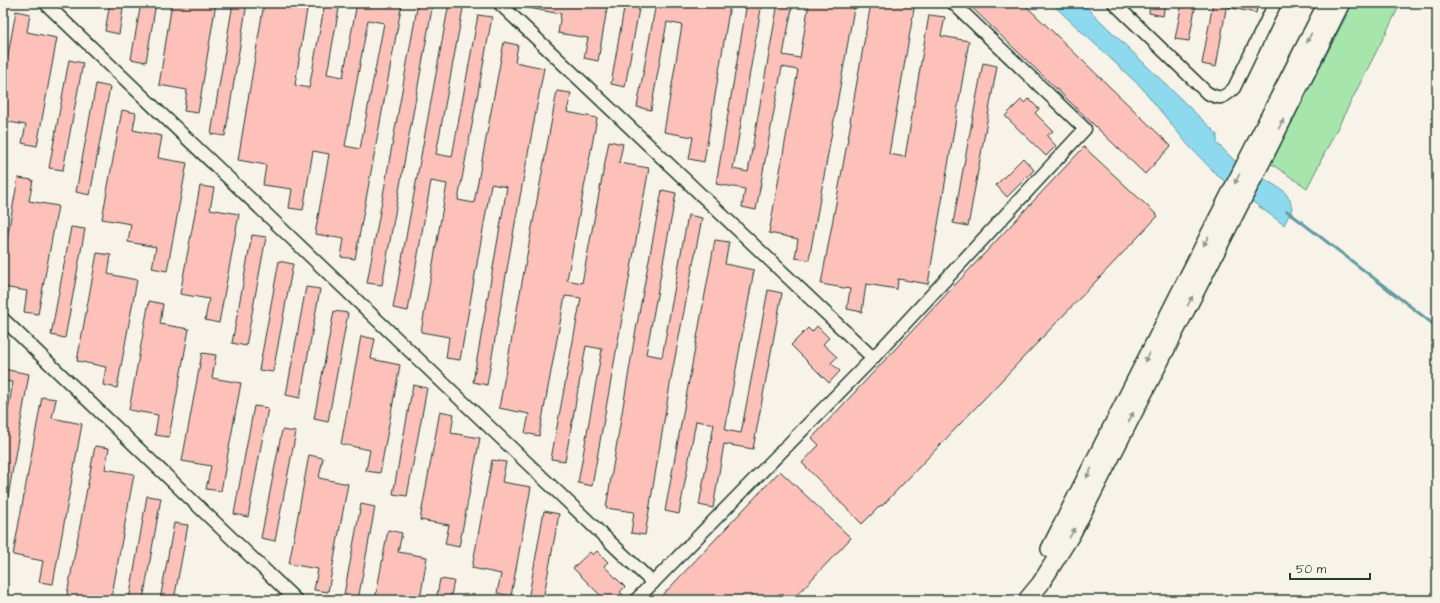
<svg xmlns="http://www.w3.org/2000/svg" width="1440" height="603" font-family="'Architects Daughter',sans-serif">
  <style>
    .green { fill: #a6e5ac; stroke: #629170 }
    .water { fill: #8dd9ed; stroke: #619ba3 }
    .lines { fill: none; stroke-linecap: round; stroke-linejoin: round }
    .stream { stroke: #619ba3; stroke-width: 3 }
    .building { fill: #fdc1b9; stroke: #1f3d34; fill-rule: evenodd }
    .minor-casing { stroke: #1f3d34; stroke-width: 15 }
    .highway-casing { stroke: #1f3d34; stroke-width: 20 }
    .minor { stroke: #f7f3e8; stroke-width: 12 }
    .highway { stroke: #f7f3e8; stroke-width: 17 }
    .oneway { fill: #8b988e }
  </style>
  <rect width="100%" height="100%" fill="#f7f3e8"/>
  <filter id="ink" filterUnits="userSpaceOnUse"><feTurbulence type="fractalNoise" baseFrequency=".025" numOctaves="2"/><feDisplacementMap in="SourceGraphic" scale="8" xChannelSelector="R" yChannelSelector="G"/><feConvolveMatrix kernelMatrix="1 2 1 2 8 2 1 2 1" color-interpolation-filters="sRGB"/></filter>
  <g filter="url(#ink)">
    <polygon class="green" points="1353,3 1401,3 1307,188 1270,163"/>
    <polygon class="water" points="1051,3 1082,3 1217,134 1217,143 1234,160 1284,191 1290,200 1292,209 1284,225 1218,176 1188,145 1142,88"/>
    <g class="lines">
      <polyline class="stream" points="1287,211 1437,327"/>
    </g>
    <g class="building">
      <polygon points="110,3 124,3 119,34 105,31"/>
      <polygon points="141,3 156,3 146,62 131,59"/>
      <polygon points="172,3 216,3 198,113 184,111 187,90 159,85"/>
      <polygon points="233,3 247,3 225,136 211,134"/>
      <path d="M264 3H308L295 85 309 88 325 3H340L327 74 343 77 357 3H402L355 259 341 257 344 239 315 234 329 154 313 151 303 210 289 208 292 189 263 185 266 165 238 160ZM368 20 384 23 360 149 345 146Z"/>
      <polygon points="418,3 433,3 382,285 367,283"/>
      <polygon points="449,3 464,3 436,154 452,157 478,15 492,17 458,200 474,203 504,42 518,45 515,62 544,68 514,229 487,385 473,382 507,187 491,184 460,360 446,358 449,337 421,332 447,184 431,181 408,311 393,308"/>
      <polygon points="524,3 608,3 598,61 584,58 588,38 558,33 561,14 523,7"/>
      <polygon points="625,3 640,3 625,87 611,84"/>
      <polygon points="656,3 717,3 730,5 704,162 689,159 693,137 664,132 682,25 667,22 651,110 637,107"/>
      <polygon points="747,3 762,3 733,169 748,172 778,3 793,3 783,55 800,58 809,3 855,3 809,260 795,258 798,239 769,233 798,70 782,67 756,210 742,207 745,189 716,184"/>
      <polygon points="871,3 915,3 889,154 905,157 929,15 945,17 941,36 969,41 928,284 898,279 897,289 866,284 862,312 847,309 850,289 821,284 851,122 850,121"/>
      <polygon points="967,3 1023,3 1171,146 1145,174"/>
      <polygon points="1150,3 1165,3 1163,16 1149,13"/>
      <polygon points="1182,3 1196,3 1189,41 1175,39"/>
      <polygon points="1213,3 1227,3 1216,67 1202,64"/>
      <polygon points="1228,3 1258,3 1256,13 1227,7"/>
      <polygon points="16,11 30,14 27,32 57,38 37,146 22,143 26,125 3,121 3,83"/>
      <polygon points="69,60 83,63 63,170 49,168"/>
      <polygon points="983,63 997,66 968,226 953,223"/>
      <polygon points="96,84 110,87 90,195 76,192"/>
      <polygon points="557,91 571,93 567,112 597,118 567,280 582,283 609,141 623,144 619,163 649,168 592,486 578,483 602,349 586,346 565,461 551,459 581,298 565,296 539,436 525,433 529,414 499,408"/>
      <polygon points="1029,99 1039,109 1035,113 1053,131 1047,136 1056,146 1046,156 1005,116 1021,100 1025,103"/>
      <polygon points="122,110 136,113 133,130 162,136 158,158 187,163 167,271 152,268 156,247 128,242 131,224 102,219"/>
      <polygon points="1084,147 1158,216 882,506 881,505 862,524 802,463 819,445 812,438"/>
      <polygon points="1023,158 1034,170 1007,197 996,185"/>
      <polygon points="18,178 33,180 29,201 58,206 38,314 24,312 27,291 3,287 3,261"/>
      <polygon points="200,186 214,188 210,209 239,214 219,323 205,320 209,299 180,294"/>
      <polygon points="662,190 676,193 646,354 662,357 688,215 702,218 672,373 645,535 631,533 634,512 606,508 635,335"/>
      <polygon points="71,227 85,229 65,338 51,335"/>
      <polygon points="252,235 266,237 246,346 232,343"/>
      <polygon points="715,240 729,242 725,264 754,270 725,430 741,433 768,290 782,293 753,449 724,444 713,508 699,505 714,424 696,421 679,514 665,511"/>
      <polygon points="97,253 111,255 108,274 137,280 117,388 103,385 106,367 77,361"/>
      <polygon points="279,261 293,264 273,372 259,370"/>
      <polygon points="306,287 320,289 300,398 286,395"/>
      <polygon points="149,301 163,304 160,324 189,329 169,437 155,435 158,415 129,410"/>
      <polygon points="334,311 348,313 328,422 314,419"/>
      <polygon points="817,326 829,338 823,344 837,357 831,363 840,371 829,383 791,345 808,328 812,332"/>
      <polygon points="361,336 375,339 371,359 400,365 380,473 366,471 370,450 341,444"/>
      <polygon points="202,353 216,355 212,378 241,383 221,491 206,489 211,466 182,461"/>
      <polygon points="3,369 29,374 8,497 3,497 3,439 13,382 3,381"/>
      <polygon points="413,385 427,388 407,496 393,494"/>
      <polygon points="42,397 56,399 52,418 82,424 53,584 39,582 43,561 13,555"/>
      <polygon points="254,406 268,408 248,517 234,514"/>
      <polygon points="440,411 454,414 451,433 480,438 459,547 445,544 449,525 420,520"/>
      <polygon points="282,430 296,432 275,541 261,538"/>
      <polygon points="95,446 109,448 105,469 134,474 111,600 66,600"/>
      <polygon points="309,455 323,458 319,478 348,484 328,592 314,590 318,569 289,564"/>
      <polygon points="492,460 506,462 502,482 531,487 511,596 497,593 501,574 472,568"/>
      <polygon points="780,471 851,538 792,600 658,600"/>
      <polygon points="147,496 161,498 143,600 129,600"/>
      <polygon points="361,504 375,507 358,600 343,600"/>
      <polygon points="544,511 559,514 543,600 528,600"/>
      <polygon points="174,523 188,525 174,600 160,600"/>
      <polygon points="388,530 402,533 398,552 427,557 420,600 375,600"/>
      <polygon points="597,551 608,562 604,566 625,587 620,592 628,600 605,600 573,568 590,552 593,555"/>
      <polygon points="440,579 454,581 450,600 436,600"/>
    </g>
    <g class="lines">
      <defs>
        <g id="minor">
          <polyline points="45,3 653,583"/>
          <polyline points="499,3 873,358"/>
          <path d="M1114 3 1206 92C1219 100 1223 99 1234 88L1275 3"/>
          <polyline points="3,319 296,600"/>
          <polyline points="636,600 873,358 1085,129 953,3"/>
        </g>
        <g id="highway">
          <polyline points="1050,549 1327,3"/>
          <polyline points="1027,600 1041,583 1072,533 1263,159 1341,3"/>
        </g>
      </defs>
      <use href="#minor" class="minor-casing"/>
      <use href="#highway" class="highway-casing"/>
      <use href="#minor" class="minor"/>
      <use href="#highway" class="highway"/>
    </g>
    <defs><path id="oneway-solid" d="M-6-.8H1V-3.2L6.5 0L1 3.2V.8H-6Z"/></defs>
    <g class="oneway">
      <use href="#oneway-solid" transform="translate(1309 38) rotate(117)"/>
      <use href="#oneway-solid" transform="translate(1281 124) rotate(-63)"/>
      <use href="#oneway-solid" transform="translate(1237 179) rotate(117)"/>
      <use href="#oneway-solid" transform="translate(1206 241) rotate(117)"/>
      <use href="#oneway-solid" transform="translate(1190 301) rotate(-63)"/>
      <use href="#oneway-solid" transform="translate(1147 357) rotate(117)"/>
      <use href="#oneway-solid" transform="translate(1131 417) rotate(-63)"/>
      <use href="#oneway-solid" transform="translate(1089 473) rotate(117)"/>
      <use href="#oneway-solid" transform="translate(1072 533) rotate(-62)"/>
    </g>
  </g>
  <rect width="1440" height="603" fill="none" stroke="#f7f3e8" stroke-width="16"/>
  <rect x="8" y="8" width="1424" height="587" fill="none" stroke="#1f3d34" stroke-width="1.5" filter="url(#ink)"/>
  <path d="M1290 573v6h80v-6" fill="none" stroke="#1f3d34" stroke-width="2"/>
  <text x="1296" y="573" font-size="12" fill="#1f3d34" stroke="#f7f3e8" stroke-width="3" paint-order="stroke">50 m</text>
</svg>
